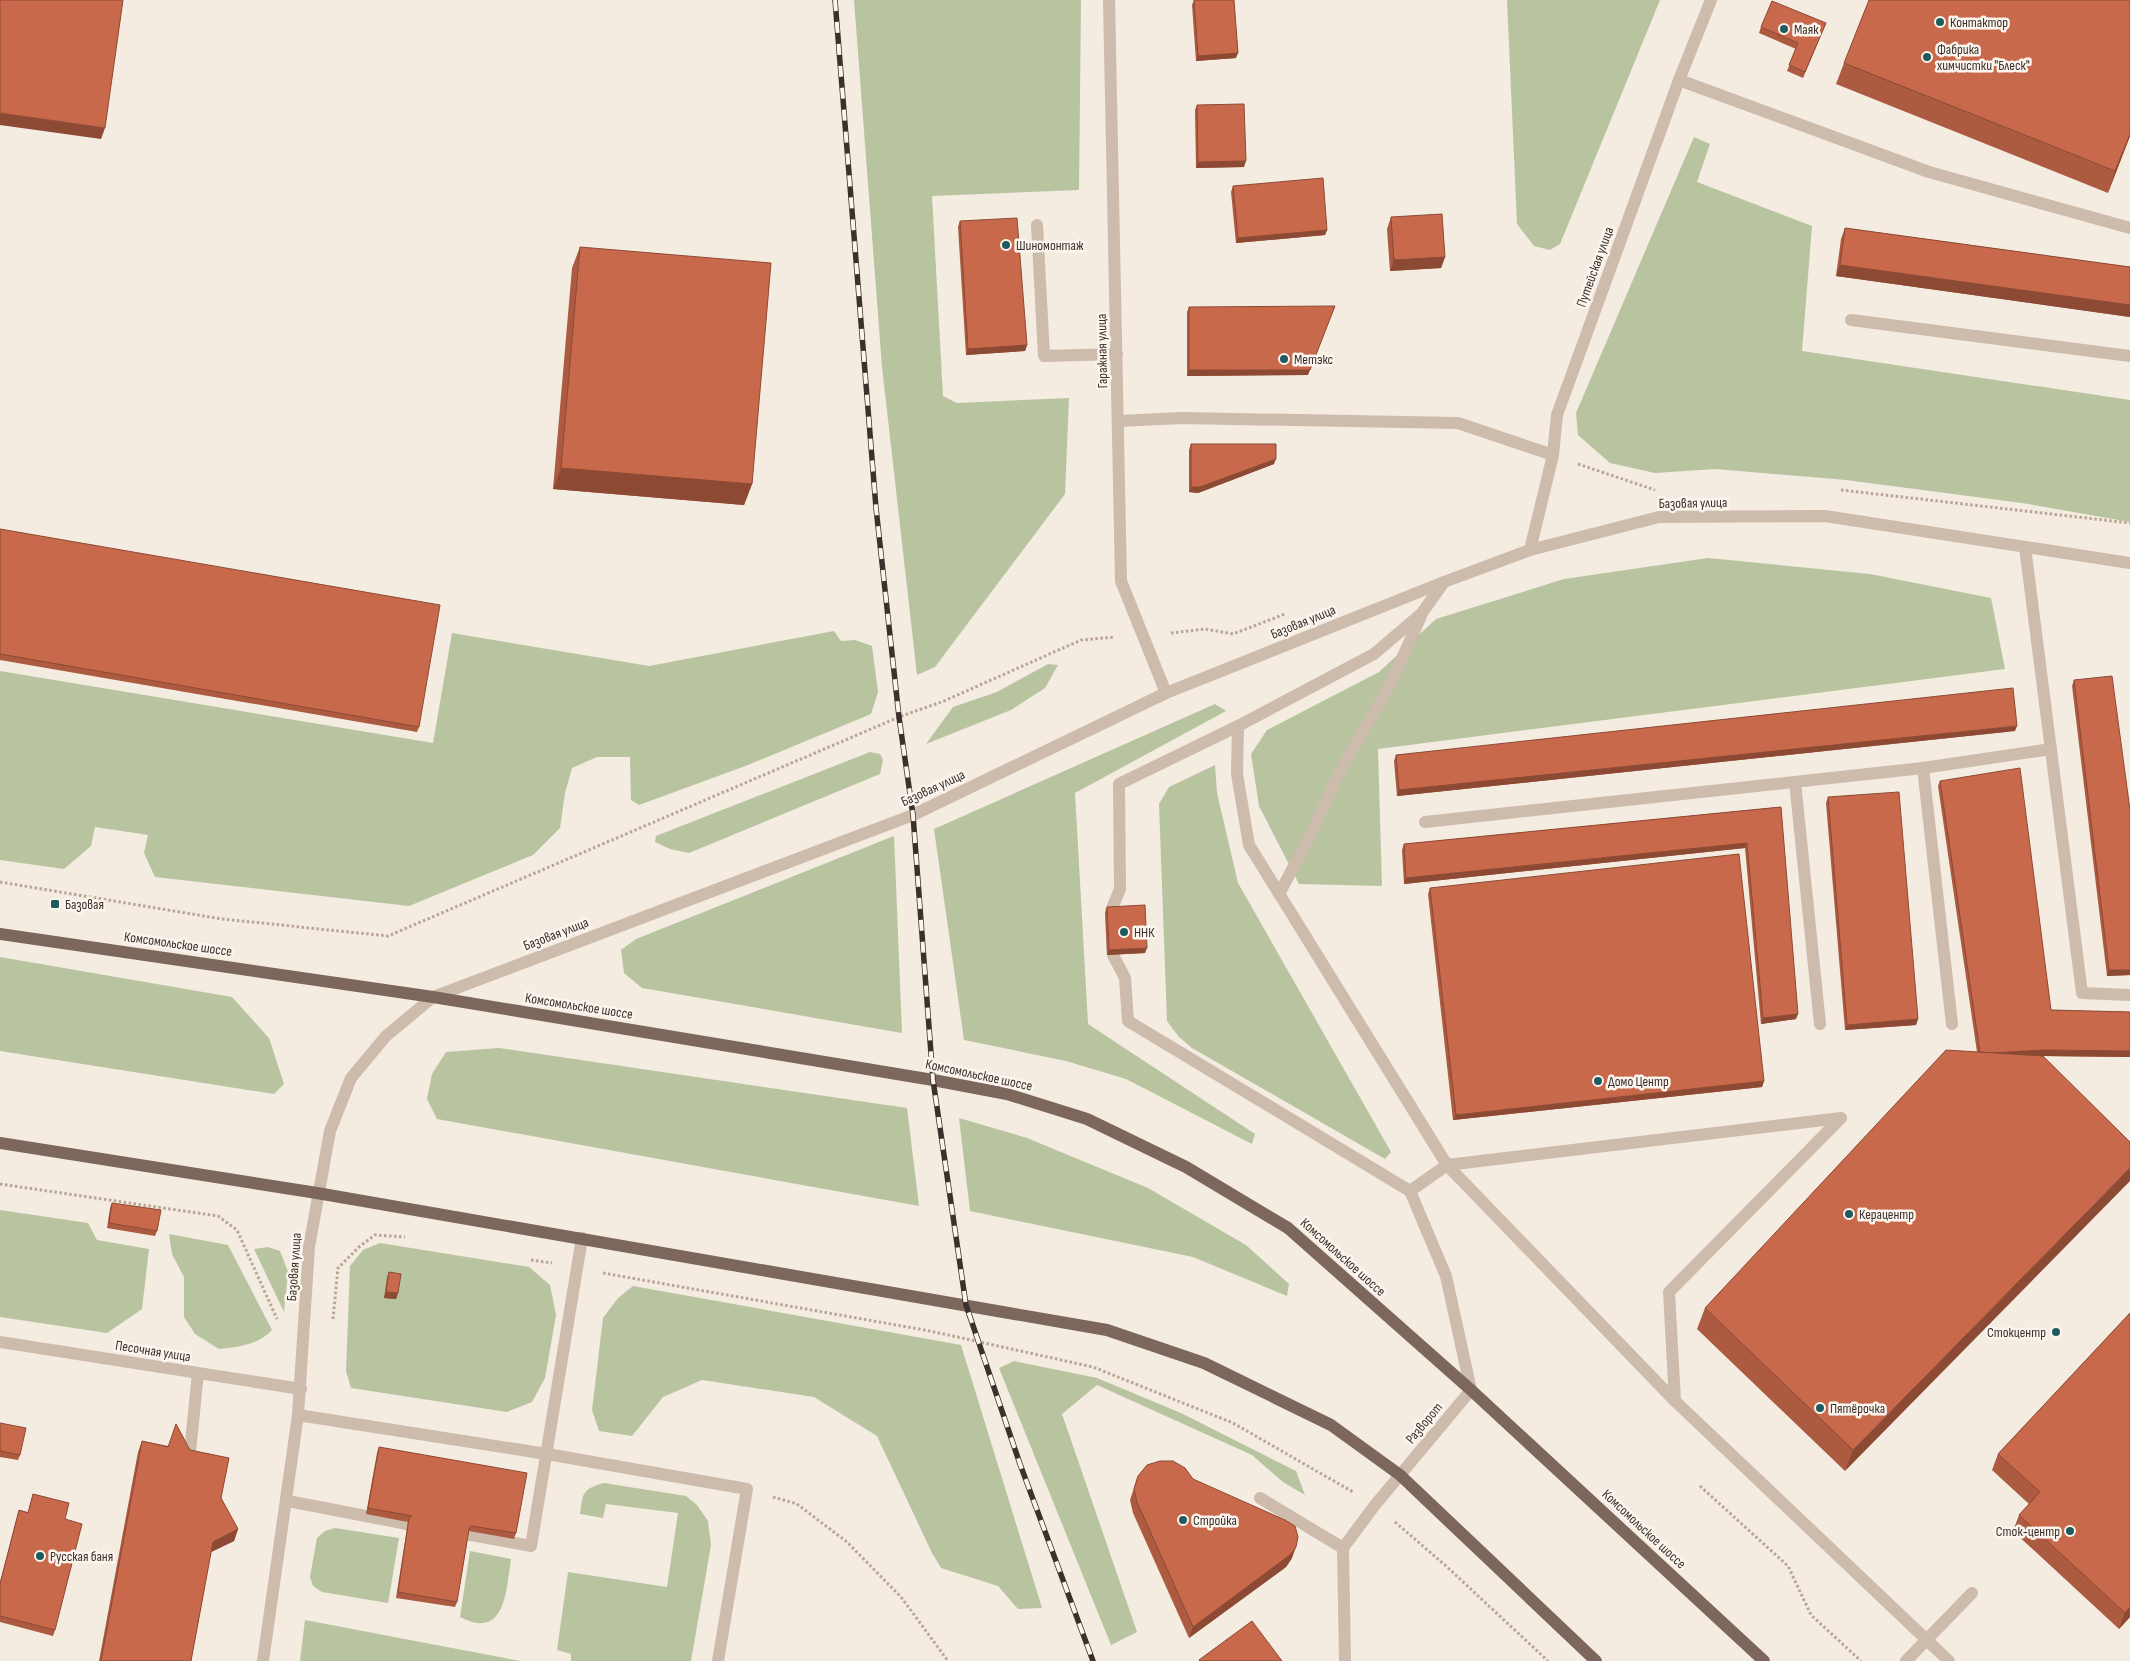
<svg xmlns="http://www.w3.org/2000/svg" width="2130" height="1661" font-family="'Sofia Sans Condensed',sans-serif">
  <style>
    .green { fill: #b8c4a0 }
    .lines { fill: none; stroke-linecap: round; stroke-linejoin: round }
    .path { stroke: #b9a596; stroke-width: 3; stroke-dasharray: 2.5 2.5; stroke-linecap: butt }
    .service { stroke: #cdbbac; stroke-width: 12 }
    .minor { stroke: #cdbbac; stroke-width: 12 }
    .tertiary { stroke: #cdbbac; stroke-width: 12 }
    .primary { stroke: #7d675c; stroke-width: 12 }
    .rail-casing { stroke: #3b302b; stroke-width: 5.5 }
    .rail { stroke: #fbf5ee; stroke-width: 4; stroke-dasharray: 11; stroke-linecap: butt }
    .wall { fill: #ac5a40 }
    .shaded-wall { fill: #8c4a34 }
    .building { fill: #c8694b; stroke: #8c4a34 }
    .poi-dot { fill: #1f5a5e; stroke: #fbf5ee; stroke-width: 2 }
    .labels { text-anchor: middle; dominant-baseline: central; stroke-width: 5; stroke-linejoin: round; paint-order: stroke }
    .poi-label { font-size: 14px; fill: #3b302b; stroke: #fbf5ee; text-anchor: start }
    .street-label { font-size: 14px; fill: #3b302b; stroke: #fbf5ee }
  </style>
  <rect width="100%" height="100%" fill="#f4ebe1"/>
  <g class="green">
    <polygon points="854,0 1081,0 1079,190 932,196 943,396 957,403 1069,398 1065,494 935,667 917,675 882,367"/>
    <polygon points="1507,0 1660,0 1560,244 1550,250 1534,246 1517,224"/>
    <polygon points="1694,137 1710,144 1697,182 1812,226 1802,351 2130,400 2130,522 2022,503 1846,480 1715,469 1655,473 1610,463 1578,435 1576,413"/>
    <polygon points="1708,558 1870,574 1991,598 2005,669 1378,749 1382,886 1299,884 1259,806 1251,754 1267,730 1379,672 1436,619 1564,579"/>
    <polygon points="834,631 841,641 855,640 872,646 878,692 871,714 748,765 639,805 631,800 630,757 597,757 572,768 565,793 560,828 533,855 409,906 155,877 144,853 148,835 95,827 91,846 64,869 0,860 0,671 433,743 452,633 649,666"/>
    <polygon points="1048,664 1058,665 1045,688 1011,710 926,744 953,707 997,692"/>
    <polygon points="1215,704 1226,711 1075,793 1088,1024 1255,1134 1252,1144 1126,1079 1066,1061 964,1040 934,829"/>
    <polygon points="870,752 880,754 883,760 880,774 689,853 670,849 655,842 656,836"/>
    <polygon points="1215,765 1217,793 1238,883 1391,1152 1385,1159 1192,1048 1179,1037 1167,1021 1159,804 1169,787"/>
    <polygon points="894,836 902,1033 642,988 624,973 621,950 636,939"/>
    <polygon points="0,957 232,997 269,1038 284,1084 274,1094 0,1051"/>
    <polygon points="499,1048 907,1108 919,1206 437,1119 427,1099 432,1074 446,1052"/>
    <polygon points="959,1118 1027,1138 1148,1188 1246,1245 1289,1284 1287,1296 1193,1257 970,1211"/>
    <polygon points="0,1210 88,1223 97,1240 149,1249 142,1309 107,1333 0,1317"/>
    <path d="M169 1234 228 1245 272 1330C258 1345 239 1347 219 1349L195 1334 184 1317V1277L172 1254Z"/>
    <polygon points="380,1243 529,1267 550,1285 556,1315 545,1378 532,1402 507,1412 351,1388 346,1371 350,1266 363,1250"/>
    <polygon points="268,1247 280,1251 288,1272 284,1312 254,1249"/>
    <polygon points="633,1286 961,1345 1042,1608 1018,1609 998,1586 941,1568 932,1553 877,1436 814,1397 702,1380 663,1397 632,1436 599,1431 592,1410 603,1318 618,1298"/>
    <polygon points="1014,1361 1097,1378 1181,1413 1296,1471 1305,1495 1283,1482 1252,1455 1097,1385 1062,1414 1137,1632 1111,1645 999,1368"/>
    <path d="M604 1483 686 1496 697 1505 708 1521 711 1545 691 1661H571V1654L557 1650 568 1572 667 1587 678 1513 606 1504 603 1518 580 1514C583 1493 582 1489 604 1483Z"/>
    <polygon points="335,1528 399,1538 388,1603 322,1592 313,1586 310,1577 317,1538 325,1531"/>
    <path d="M470 1551 511 1559C506 1590 506 1641 460 1617Z"/>
    <polygon points="305,1620 520,1661 300,1661"/>
  </g>
  <g class="lines">
    <g class="path">
      <polyline points="1578,464 1655,490"/>
      <polyline points="1841,490 2130,523"/>
      <polyline points="1171,633 1205,629 1233,634 1285,614"/>
      <polyline points="0,882 222,919 388,936 899,717 944,701 1081,640 1115,637"/>
      <polyline points="0,1184 218,1216 237,1230 277,1319"/>
      <polyline points="531,1260 552,1263"/>
      <polyline points="603,1273 930,1331 1093,1367 1233,1423 1353,1492"/>
      <polyline points="333,1319 338,1268 359,1247 375,1235 405,1237"/>
      <polyline points="1700,1486 1788,1566 1811,1615 1861,1661"/>
      <polyline points="773,1497 797,1504 847,1542 901,1597 948,1661"/>
      <polyline points="1395,1522 1446,1566 1548,1661"/>
    </g>
    <g class="service">
      <polyline points="1679,80 1929,172 2130,228"/>
      <polyline points="1037,225 1044,356 1117,354"/>
      <polyline points="1851,320 2130,356"/>
      <polyline points="1118,421 1182,418 1458,423 1553,455"/>
      <polyline points="2025,547 2082,993 2130,995"/>
      <polyline points="1238,726 1237,774 1249,845 1447,1165 1410,1191"/>
      <polyline points="1923,768 1952,1024"/>
      <polyline points="1795,782 1820,1024"/>
      <polyline points="1425,822 1923,768 2051,749"/>
      <polyline points="1279,894 1310,836 1338,775 1391,683 1421,616"/>
      <polyline points="1447,1165 1841,1118 1669,1292 1675,1401"/>
      <polyline points="1447,1165 1675,1401 1949,1661"/>
      <polyline points="0,1342 301,1389"/>
      <polyline points="298,1415 547,1454 747,1489 718,1661"/>
      <polyline points="190,1452 198,1373"/>
      <polyline points="1260,1498 1343,1548"/>
      <polyline points="288,1501 407,1524"/>
      <polyline points="466,1534 531,1546 582,1238"/>
      <polyline points="1345,1661 1343,1548 1375,1505 1471,1390 1446,1276 1410,1191 1128,1021 1125,978 1113,955 1111,911 1120,889 1119,784 1238,726 1374,654 1422,613 1444,582"/>
      <polyline points="1906,1661 1972,1593"/>
    </g>
    <g class="minor">
      <polyline points="1530,550 1553,455 1557,415 1679,80 1711,0"/>
      <polyline points="263,1661 298,1415 309,1247 330,1131 351,1078 386,1036 433,997"/>
    </g>
    <g class="tertiary">
      <polyline points="1109,0 1121,581 1166,693"/>
      <polyline points="433,997 913,815 1166,693 1444,582 1530,550 1659,517 1825,516 2130,563"/>
    </g>
    <g class="primary">
      <polyline points="0,934 433,997 933,1080 1007,1094 1087,1119 1186,1167 1288,1228 1471,1390 1764,1661"/>
      <polyline points="0,1143 317,1193 1107,1330 1204,1363 1331,1425 1400,1475 1596,1661"/>
    </g>
    <defs>
      <polyline id="rail" points="835,0 876,508 899,717 913,815 933,1080 966,1305 1020,1464 1093,1661"/>
    </defs>
    <use href="#rail" class="rail-casing"/>
    <use href="#rail" class="rail"/>
  </g>
  <g class="wall">
    <polygon points="1194,0 1236,58 1196,61 1192,5"/>
    <polygon points="1826,23 1803,78 1787,71 1796,49 1759,33 1761,27"/>
    <polygon points="1844,63 2130,136 2108,193 1836,84"/>
    <polygon points="1197,105 1244,167 1196,168 1195,110"/>
    <polygon points="1233,186 1327,230 1325,235 1236,243 1231,192"/>
    <polygon points="1391,217 1445,257 1441,268 1390,271 1387,229"/>
    <polygon points="960,221 1027,345 1025,351 966,355 958,227"/>
    <polygon points="1845,228 2130,267 2130,317 1836,276 1841,239"/>
    <polygon points="580,247 752,484 744,505 553,489 572,268"/>
    <polygon points="1189,307 1308,375 1187,376 1187,312"/>
    <polygon points="1191,444 1274,464 1198,493 1189,492 1189,450"/>
    <polygon points="0,529 419,727 417,732 0,660"/>
    <polygon points="2074,680 2130,810 2130,975 2107,976 2072,686"/>
    <polygon points="2015,731 1397,796 1394,761 1396,755"/>
    <polygon points="1940,781 2051,1010 2130,1012 2130,1057 2043,1056 1845,1471 1697,1329 1705,1308 1977,1052 1938,786"/>
    <polygon points="1828,797 1918,1019 1916,1025 1845,1030 1826,803"/>
    <polygon points="1781,807 1796,1019 1761,1024 1745,848 1404,884 1402,850 1404,844"/>
    <polygon points="1430,888 1764,1081 1762,1087 1453,1120 1428,894"/>
    <polygon points="1107,907 1145,953 1107,955 1105,913"/>
    <polygon points="112,1203 157,1231 155,1236 107,1228 110,1208"/>
    <polygon points="389,1272 398,1293 396,1299 384,1298 387,1277"/>
    <polygon points="2130,1313 2130,1617 2119,1629 2013,1531 2019,1515 2029,1504 1992,1470 1998,1454"/>
    <polygon points="0,1423 20,1455 18,1460 0,1457"/>
    <polygon points="142,1441 190,1450 221,1498 238,1529 234,1541 211,1552 191,1661 99,1661 138,1452"/>
    <polygon points="379,1447 516,1533 514,1539 469,1531 457,1602 455,1607 396,1598 408,1522 366,1514 377,1453"/>
    <polygon points="1138,1476 1193,1479 1292,1558 1286,1567 1189,1638 1133,1513 1130,1500"/>
    <polygon points="33,1494 65,1519 55,1630 53,1636 0,1622 0,1582 19,1510 28,1512"/>
  </g>
  <g class="shaded-wall">
    <polygon points="1238,53 1236,58 1196,61 1198,56"/>
    <polygon points="0,113 105,128 101,139 0,125"/>
    <polygon points="2130,134 2130,136 2108,193 2115,171"/>
    <polygon points="1246,161 1244,167 1196,168 1198,162"/>
    <polygon points="1327,230 1325,235 1236,243 1238,238"/>
    <polygon points="1445,257 1441,268 1390,271 1394,260"/>
    <polygon points="1840,265 2130,305 2130,317 1836,276"/>
    <polygon points="1335,306 1308,375 1187,376 1189,370"/>
    <polygon points="1027,345 1025,351 966,355 968,349"/>
    <polygon points="1276,459 1274,464 1198,493 1189,492 1191,487"/>
    <polygon points="561,468 752,484 744,505 553,489"/>
    <polygon points="2017,726 2015,731 1397,796 1399,790"/>
    <polygon points="1747,843 1745,848 1404,884 1406,878"/>
    <polygon points="1147,948 1145,953 1107,955 1109,950"/>
    <polygon points="2109,970 2130,970 2130,975 2107,976"/>
    <polygon points="1798,1014 1796,1019 1761,1024 1763,1018"/>
    <polygon points="1918,1019 1916,1025 1845,1030 1847,1025"/>
    <polygon points="2045,1050 2130,1051 2130,1057 2043,1056 1980,1053"/>
    <polygon points="1764,1081 1762,1087 1453,1120 1456,1115"/>
    <polygon points="2130,1168 2130,1181 1845,1471 1853,1450"/>
    <polygon points="386,1292 398,1293 396,1299 384,1298"/>
    <polygon points="238,1529 234,1541 209,1553 213,1542"/>
    <polygon points="1296,1547 1292,1558 1286,1567 1189,1638 1193,1627"/>
    <polygon points="2130,1607 2130,1617 2119,1629 2125,1613"/>
  </g>
  <g class="building">
    <polygon points="0,0 123,0 105,128 0,113"/>
    <polygon points="1194,0 1234,0 1238,53 1198,56"/>
    <polygon points="1869,0 2130,0 2130,134 2115,171 1844,63"/>
    <polygon points="1772,1 1826,23 1805,72 1789,65 1798,43 1761,27"/>
    <polygon points="1244,104 1246,161 1198,162 1197,105"/>
    <polygon points="1323,178 1327,230 1238,238 1233,186"/>
    <polygon points="1442,214 1445,257 1394,260 1391,217"/>
    <polygon points="1017,218 1027,345 968,349 960,221"/>
    <polygon points="1845,228 2130,267 2130,305 1840,265"/>
    <polygon points="580,247 771,263 752,484 561,468"/>
    <polygon points="1335,306 1310,370 1189,370 1189,307"/>
    <polygon points="1191,444 1276,444 1276,459 1200,487 1191,487"/>
    <polygon points="0,529 440,605 419,727 0,654"/>
    <polygon points="2112,676 2130,810 2130,970 2109,970 2074,680"/>
    <polygon points="2013,688 2017,726 1399,790 1396,755"/>
    <polygon points="2020,768 2051,1010 2130,1012 2130,1051 2045,1050 1990,1053 1980,1052 1940,781"/>
    <polygon points="1899,792 1918,1019 1847,1025 1828,797"/>
    <polygon points="1781,807 1798,1014 1763,1018 1747,843 1406,878 1404,844"/>
    <polygon points="1739,854 1764,1081 1456,1115 1430,888"/>
    <polygon points="1145,905 1147,948 1109,950 1107,907"/>
    <polygon points="1946,1050 2043,1056 2130,1142 2130,1168 1853,1450 1705,1308"/>
    <polygon points="112,1203 161,1210 157,1231 109,1223"/>
    <polygon points="389,1272 401,1274 398,1293 386,1292"/>
    <polygon points="2130,1313 2130,1607 2125,1613 2019,1515 2040,1492 1998,1454"/>
    <polygon points="0,1423 26,1428 20,1455 0,1451"/>
    <polygon points="176,1424 190,1450 229,1458 221,1498 238,1529 213,1542 191,1661 101,1661 142,1441 168,1447"/>
    <polygon points="379,1447 527,1473 516,1533 471,1526 469,1529 457,1602 398,1592 409,1518 412,1516 368,1508"/>
    <polygon points="1160,1461 1173,1461 1185,1468 1193,1479 1285,1520 1295,1526 1298,1537 1296,1547 1290,1555 1193,1627 1137,1502 1134,1489 1138,1476 1147,1465"/>
    <polygon points="33,1494 69,1503 65,1519 82,1524 55,1630 0,1616 0,1584 19,1510 28,1513"/>
    <polygon points="1252,1621 1282,1661 1200,1661 1199,1660"/>
  </g>
  <g class="poi-dot">
    <circle cx="1940" cy="22" r="5"/>
    <circle cx="1784" cy="29" r="5"/>
    <circle cx="1927" cy="57" r="5"/>
    <circle cx="1006" cy="245" r="5"/>
    <circle cx="1284" cy="359" r="5"/>
    <rect x="50" y="899" width="10" height="10" rx="2.5"/>
    <circle cx="1124" cy="932" r="5"/>
    <circle cx="1598" cy="1081" r="5"/>
    <circle cx="1849" cy="1214" r="5"/>
    <circle cx="2056" cy="1332" r="5"/>
    <circle cx="1820" cy="1408" r="5"/>
    <circle cx="1183" cy="1520" r="5"/>
    <circle cx="2070" cy="1531" r="5"/>
    <circle cx="40" cy="1556" r="5"/>
  </g>
  <g class="labels">
    <g class="poi-label">
      <text x="1950" y="22">Контактор</text>
      <text x="1794" y="29">Маяк</text>
      <text x="1937" y="49">Фабрика<tspan x="1937" dy="16">химчистки "Блеск"</tspan></text>
      <text x="1016" y="245">Шиномонтаж</text>
      <text x="1294" y="359">Метэкс</text>
      <text x="65" y="904">Базовая</text>
      <text x="1134" y="932">ННК</text>
      <text x="1608" y="1081">Домо Центр</text>
      <text x="1859" y="1214">Керацентр</text>
      <text x="2046" y="1332" text-anchor="end">Стокцентр</text>
      <text x="1830" y="1408">Пятёрочка</text>
      <text x="1193" y="1520">Стройка</text>
      <text x="2060" y="1531" text-anchor="end">Cток-центр</text>
      <text x="50" y="1556">Русская баня</text>
    </g>
    <g class="street-label">
      <text transform="translate(1595 267) rotate(-70)">Путейская улица</text>
      <text transform="translate(1102 351) rotate(-91)">Гаражная улица</text>
      <text transform="translate(1693 503) rotate(-1)">Базовая улица</text>
      <text transform="translate(1303 622) rotate(-22)">Базовая улица</text>
      <text transform="translate(933 788) rotate(-25)">Базовая улица</text>
      <text transform="translate(556 934) rotate(-21)">Базовая улица</text>
      <text transform="translate(178 944) rotate(8)">Комсомольское шоссе</text>
      <text transform="translate(579 1006) rotate(9)">Комсомольское шоссе</text>
      <text transform="translate(979 1075) rotate(12)">Комсомольское шоссе</text>
      <text transform="translate(1343 1257) rotate(42)">Комсомольское шоссе</text>
      <text transform="translate(294 1267) rotate(-86)">Базовая улица</text>
      <text transform="translate(153 1351) rotate(9)">Песочная улица</text>
      <text transform="translate(1424 1423) rotate(-50)">Разворот</text>
      <text transform="translate(1644 1529) rotate(43)">Комсомольское шоссе</text>
    </g>
  </g>
</svg>
